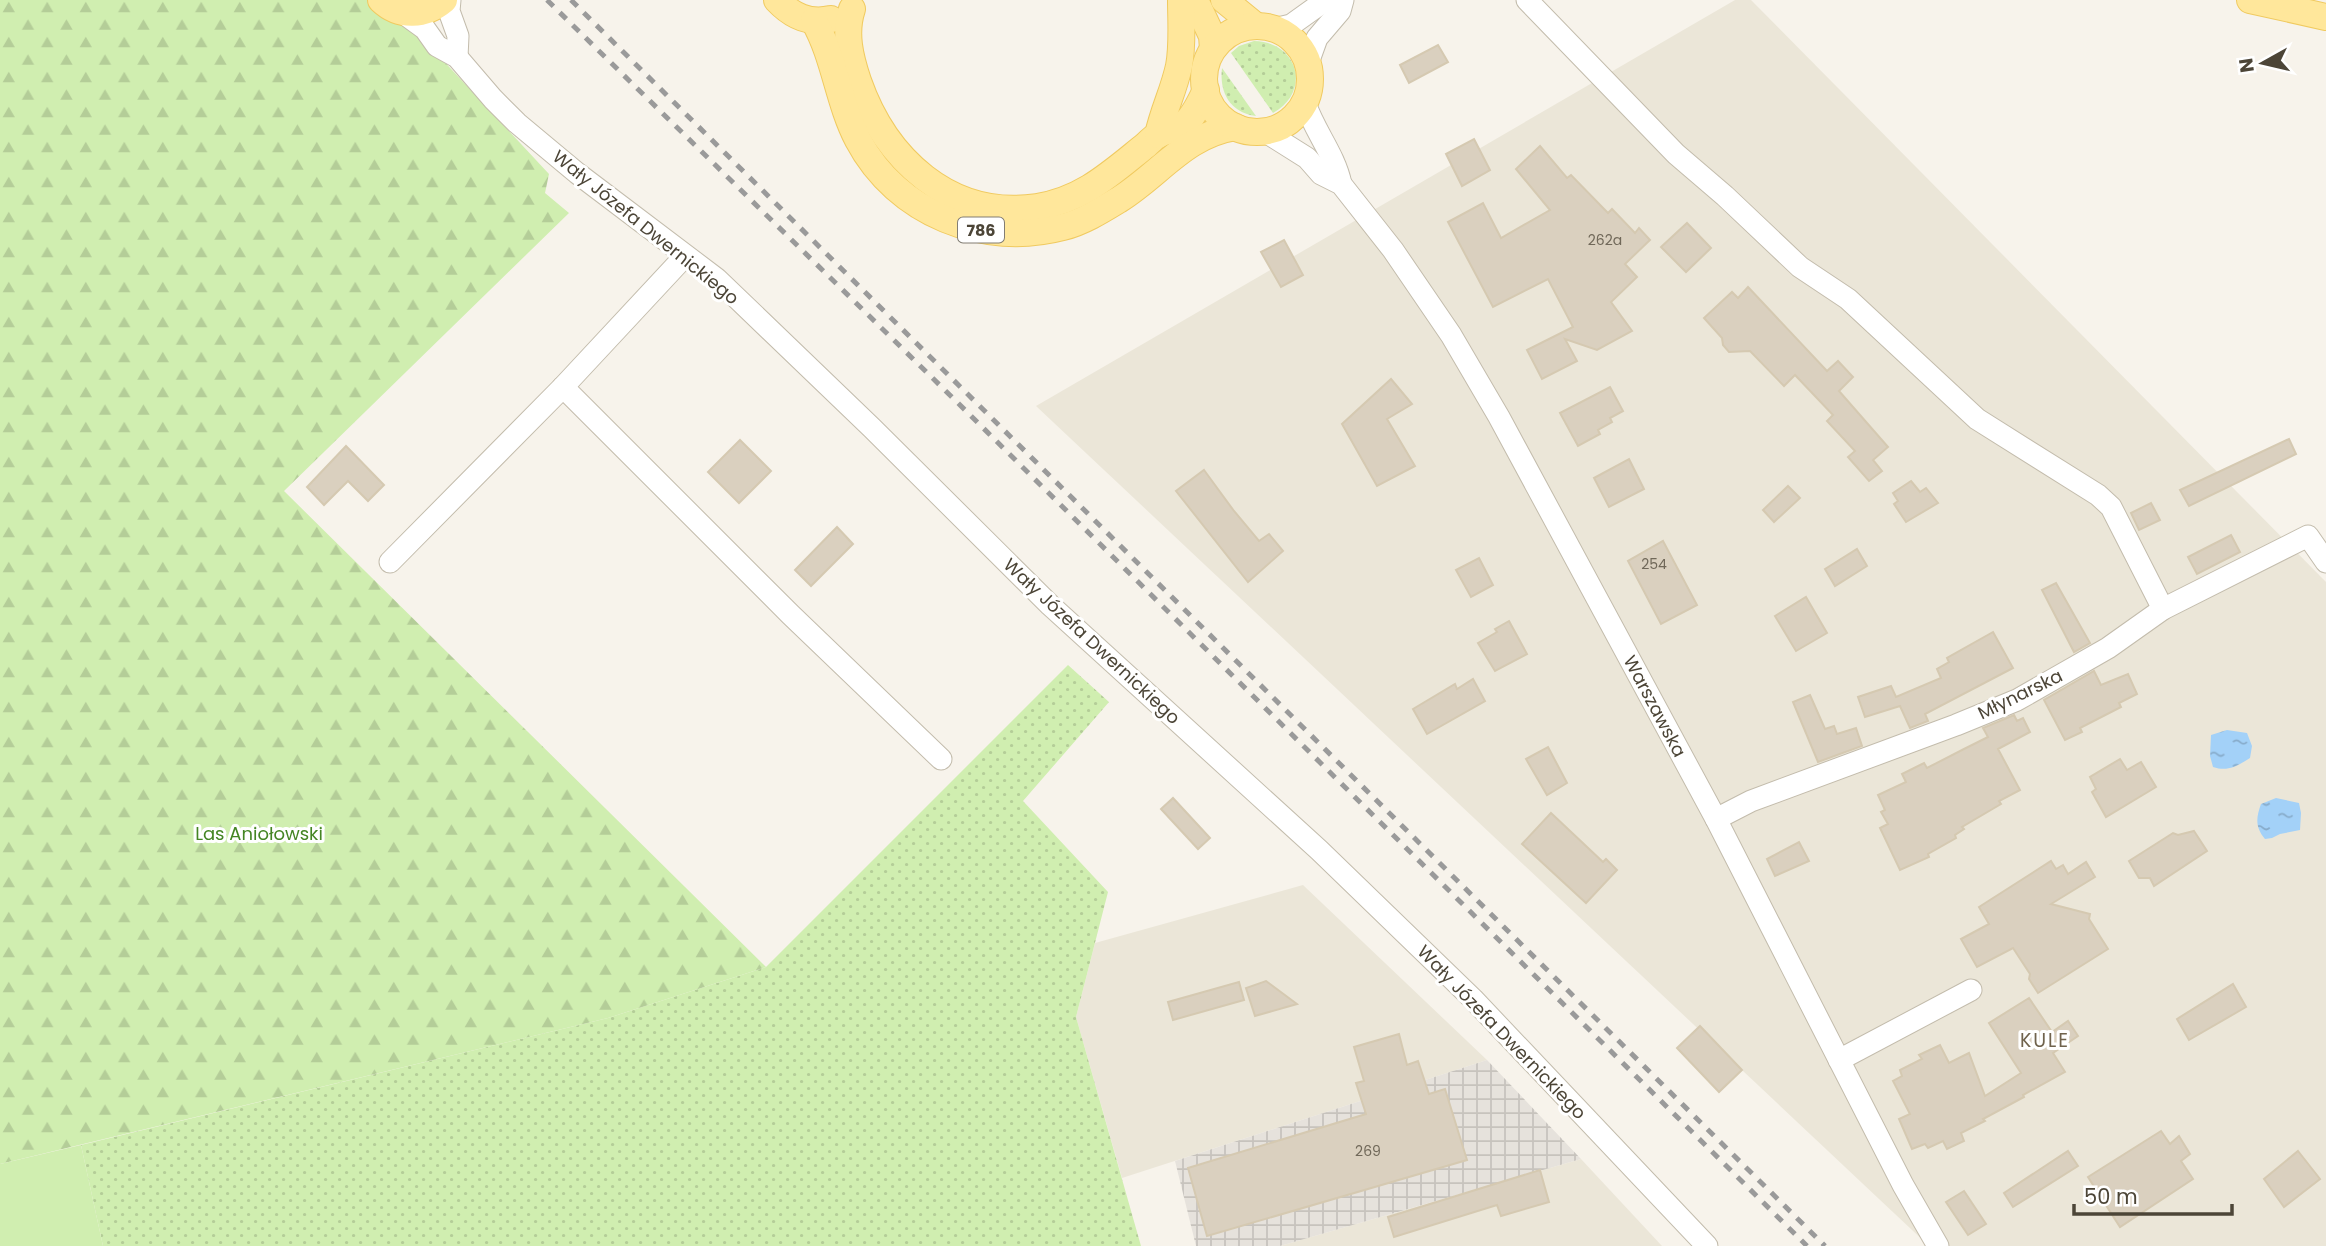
<svg xmlns="http://www.w3.org/2000/svg" width="2326" height="1246" font-family="Poppins,sans-serif">
  <style>
    .residential { fill: #ebe6d8 }
    .industrial { fill: url(#industrial-grid) }
    .grass { fill: url(#grass-dots) }
    .forest { fill: url(#forest-firs) }
    .park { fill: #d0eeb0 }
    .water { fill: url(#water-ripples) }
    .building { fill: #dad0bf; stroke: #d5c9b1; stroke-width: 2 }
    .lines { fill: none; stroke-linecap: round; stroke-linejoin: round }
    .minor-casing { stroke: #c3bcac; stroke-width: 23 }
    .major-casing { stroke: #f0ca60; stroke-width: 28 }
    .minor { stroke: #fff; stroke-width: 21 }
    .major { stroke: #ffe79b; stroke-width: 26 }
    .rail { stroke: #9a9a9a; stroke-width: 5; stroke-dasharray: 9 9; stroke-linecap: butt }
    .labels { text-anchor: middle; dominant-baseline: central; stroke-width: 6; stroke-linejoin: round; paint-order: stroke }
    .number-label { font-size: 14px; fill: #706859 }
    .shield { fill: #fff; stroke: #827d73; stroke-width: 2 }
    .shield-label { font-size: 16px; font-weight: bold; fill: #4c4537 }
    .street-label { font-size: 18px; fill: #4c4537; stroke: #fff }
    .park-label { font-size: 18px; fill: #448523; stroke: #fff }
    .neighbourhood-label { font-size: 19px; letter-spacing: 2px; fill: #70634d; stroke: #fff }
  </style>
  <defs>
    <pattern id="industrial-grid" width="8" height="8" patternUnits="userSpaceOnUse" patternTransform="scale(1.75)"><rect width="8" height="8" fill="#e6e2dc"/><path d="M0 4h8M4 0v8" fill="none" stroke="#c7c3bd"/></pattern>
    <pattern id="grass-dots" width="8" height="8" patternUnits="userSpaceOnUse" patternTransform="scale(1.75)"><rect width="8" height="8" fill="#d0eeb0"/><path d="M2 2h.1M6 6h.1" fill="none" stroke="#b4cd98" stroke-width="1.8" stroke-linecap="round"/></pattern>
    <pattern id="forest-firs" width="22" height="20" patternUnits="userSpaceOnUse" patternTransform="scale(1.75)"><rect width="22" height="20" fill="#d0eeb0"/><path d="M5 1l3.5 6h-7zM16 11l3.5 6h-7z" fill="#b4cd98"/></pattern>
    <pattern id="water-ripples" width="26" height="14" patternUnits="userSpaceOnUse" patternTransform="scale(1.75)"><rect width="26" height="14" fill="#a3d1f8"/><path d="M2 4q2-2 4 0t4 0M15 11q2-2 4 0t4 0" fill="none" stroke="#87abca"/></pattern>
  </defs>
  <rect width="100%" height="100%" fill="#f7f3eb"/>
  <g class="residential">
    <polygon points="1735,0 1751,0 2326,582 2326,1246 1929,1246 1036,406"/>
    <polygon points="1303,885 1487,1060 1122,1178 1076,1017 1095,943"/>
    <polygon points="1581,1159 1662,1246 1280,1246"/>
  </g>
  <polygon class="industrial" points="1487,1060 1581,1159 1280,1246 1196,1246 1175,1161"/>
  <g class="grass">
    <path d="M1254 41C1298 42 1312 91 1273 113L1231 53 1239 46Z"/>
    <path d="M1222 68 1256 116C1230 113 1219 92 1222 68Z"/>
    <polygon points="1068,665 1109,702 1023,801 1108,892 1076,1017 1141,1246 103,1246 81,1145 608,1018 766,967"/>
  </g>
  <polygon class="forest" points="0,0 368,0 389,19 412,27 549,174 545,193 569,213 284,491 766,967 608,1018 0,1164"/>
  <polygon class="park" points="81,1145 103,1246 0,1246 0,1164"/>
  <g class="water">
    <path d="M2227 730 2247 733 2252 746 2250 758C2237 766 2228 772 2213 767L2210 756 2211 735Z"/>
    <path d="M2276 798 2299 803 2301 813 2300 830 2280 834 2272 838 2265 839C2255 827 2256 818 2261 804Z"/>
  </g>
  <g class="building">
    <polygon points="1438,45 1448,62 1409,83 1400,65"/>
    <polygon points="1474,139 1490,170 1462,186 1446,154"/>
    <polygon points="1540,146 1567,178 1571,175 1608,213 1612,209 1635,233 1639,228 1650,240 1625,264 1637,277 1611,302 1632,331 1597,350 1565,339 1577,361 1542,379 1527,350 1573,327 1548,279 1493,307 1448,222 1483,203 1501,238 1550,210 1516,169"/>
    <polygon points="1687,223 1711,248 1686,272 1661,247"/>
    <polygon points="1284,240 1303,275 1281,287 1261,252"/>
    <polygon points="1748,287 1827,371 1838,361 1853,377 1839,391 1888,447 1873,460 1882,471 1869,481 1848,457 1855,451 1827,421 1833,415 1795,375 1784,386 1750,351 1729,352 1723,345 1722,338 1704,318 1732,292 1738,298"/>
    <polygon points="1391,379 1412,404 1387,419 1415,466 1377,486 1342,424"/>
    <polygon points="1610,387 1623,411 1610,418 1612,422 1598,430 1600,434 1578,446 1560,413"/>
    <polygon points="2289,439 2296,454 2189,506 2180,490"/>
    <polygon points="740,440 771,471 739,503 708,472"/>
    <polygon points="346,446 384,485 368,501 348,481 324,505 307,487"/>
    <polygon points="1629,459 1644,489 1609,507 1594,478"/>
    <polygon points="1204,470 1234,511 1259,541 1269,534 1283,551 1248,582 1176,491"/>
    <polygon points="1911,481 1920,492 1926,488 1938,503 1906,522 1894,504 1898,501 1893,493"/>
    <polygon points="1788,486 1800,498 1774,522 1763,510"/>
    <polygon points="2151,503 2160,520 2139,530 2131,513"/>
    <polygon points="837,527 853,544 811,586 795,570"/>
    <polygon points="2231,535 2240,552 2197,574 2188,557"/>
    <polygon points="1663,541 1697,605 1661,624 1628,561"/>
    <polygon points="1857,549 1867,566 1835,586 1825,569"/>
    <polygon points="1479,558 1493,585 1471,597 1456,570"/>
    <polygon points="2056,583 2090,643 2074,652 2042,590"/>
    <polygon points="1806,597 1827,633 1796,651 1775,616"/>
    <polygon points="1509,621 1527,654 1495,671 1478,643 1497,632 1495,629"/>
    <polygon points="1993,632 2013,668 1925,714 1928,721 1910,728 1900,706 1865,717 1858,697 1891,686 1896,697 1941,678 1937,669 1949,662 1947,658"/>
    <polygon points="2094,671 2101,685 2128,674 2137,694 2119,703 2121,707 2080,728 2082,732 2065,740 2044,700"/>
    <polygon points="1473,679 1485,701 1427,734 1413,709 1455,684 1457,689"/>
    <polygon points="1810,695 1825,729 1834,726 1837,734 1856,728 1862,746 1818,762 1793,702"/>
    <polygon points="2014,715 2017,721 2023,718 2030,732 1998,749 2020,790 1999,801 2001,804 1962,827 1964,829 1955,835 1956,838 1928,854 1929,857 1900,870 1880,828 1888,824 1881,812 1885,810 1878,795 1906,782 1902,774 1924,763 1927,768 1964,749 1988,737 1983,728"/>
    <polygon points="1548,747 1567,783 1547,795 1526,759"/>
    <polygon points="2120,759 2127,770 2141,762 2156,787 2106,817 2092,792 2096,789 2090,777"/>
    <polygon points="1173,798 1210,838 1198,849 1161,809"/>
    <polygon points="1551,813 1603,862 1606,859 1617,870 1586,903 1522,844"/>
    <polygon points="2194,831 2207,851 2154,886 2150,878 2139,878 2129,861 2173,833 2178,835"/>
    <polygon points="1799,842 1809,861 1775,876 1767,859"/>
    <polygon points="2051,861 2056,869 2063,865 2068,874 2086,862 2095,877 2051,904 2090,914 2089,919 2108,949 2038,993 2029,979 2030,974 2013,948 1977,967 1961,939 1989,924 1979,907"/>
    <polygon points="1266,981 1297,1004 1255,1016 1246,988"/>
    <polygon points="1239,982 1244,1000 1173,1020 1168,1002"/>
    <polygon points="2233,984 2246,1007 2189,1040 2177,1019"/>
    <polygon points="2029,998 2052,1032 2068,1021 2078,1036 2053,1053 2065,1072 2023,1095 2024,1097 1983,1119 1985,1121 1961,1133 1964,1141 1947,1149 1943,1141 1928,1148 1925,1144 1912,1149 1899,1119 1910,1114 1893,1081 1902,1076 1900,1070 1922,1059 1919,1055 1940,1045 1949,1063 1969,1053 1985,1096 2021,1073 1989,1023"/>
    <polygon points="1700,1026 1742,1070 1719,1092 1677,1048"/>
    <polygon points="1399,1034 1407,1065 1418,1061 1429,1094 1445,1089 1467,1160 1207,1236 1188,1168 1366,1114 1356,1083 1364,1081 1354,1047"/>
    <polygon points="2161,1131 2170,1144 2179,1136 2190,1154 2181,1161 2193,1179 2120,1227 2088,1177"/>
    <polygon points="2068,1151 2078,1166 2013,1207 2004,1193"/>
    <polygon points="2298,1151 2320,1179 2284,1207 2264,1179"/>
    <polygon points="1540,1170 1549,1202 1501,1216 1497,1205 1394,1237 1388,1217"/>
    <polygon points="1964,1191 1986,1224 1968,1235 1946,1202"/>
  </g>
  <g class="lines">
    <defs>
      <g id="minor">
        <polyline points="450,0 449,11 458,36 457,57"/>
        <polyline points="1527,0 1676,154 1725,196 1800,267 1848,299 1977,419 2098,495 2111,507 2163,609"/>
        <polyline points="403,13 425,29 437,46 457,57 493,99 517,123 577,173 717,279 872,428 1050,605 1319,850 1473,999 1707,1246"/>
        <polyline points="1274,29 1291,25 1326,0"/>
        <polyline points="1308,63 1317,38 1340,11 1343,0"/>
        <path d="M1305 103C1315 132 1335 155 1341 184"/>
        <polyline points="1264,131 1307,158 1321,174 1341,184 1393,250 1451,335 1499,417 1716,819 1903,1185 1938,1246"/>
        <polyline points="563,387 791,615 941,759"/>
        <polyline points="390,562 563,387 685,256"/>
        <polyline points="1716,819 1751,801 1956,725 2017,700 2108,648 2163,609 2308,536 2326,562"/>
        <polyline points="1839,1060 1971,990"/>
      </g>
      <g id="major">
        <path d="M381 0C400 18 425 16 444 0"/>
        <path d="M777 0C792 16 809 24 831 19"/>
        <polyline points="1195,0 1212,36 1213,49"/>
        <polyline points="1224,0 1256,26"/>
        <polyline points="2250,0 2326,17"/>
        <path d="M852 9C844 33 850 57 858 81 885 158 949 220 1037 207 1083 200 1111 173 1146 145 1149 142 1154 137 1158 135 1165 130 1176 130 1183 125 1194 117 1200 102 1206 90"/>
        <path d="M814 21C835 58 838 102 858 140 897 214 984 248 1063 227 1083 222 1102 210 1120 199 1161 173 1185 135 1236 127"/>
        <circle cx="1257" cy="79" r="53"/>
        <path d="M1158 135C1163 111 1174 90 1179 66 1183 45 1181 21 1181 0"/>
      </g>
    </defs>
    <use href="#minor" class="minor-casing"/>
    <use href="#major" class="major-casing"/>
    <use href="#minor" class="minor"/>
    <use href="#major" class="major"/>
    <g class="rail">
      <polyline points="547,0 959,404 1807,1246"/>
      <polyline points="571,0 1825,1246"/>
    </g>
  </g>
  <g class="labels">
    <g class="number-label">
      <text x="1605" y="240">262a</text>
      <text x="1654" y="564">254</text>
      <text x="1368" y="1151">269</text>
    </g>
    <rect class="shield" x="958" y="217.5" width="46" height="25" rx="5"/>
    <g class="shield-label">
      <text x="981" y="230">786</text>
    </g>
    <g class="street-label">
      <text transform="translate(646 227) rotate(39)">Wały Józefa Dwernickiego</text>
      <text transform="translate(1092 641) rotate(43)">Wały Józefa Dwernickiego</text>
      <text transform="translate(2020 694) rotate(-26)">Młynarska</text>
      <text transform="translate(1655 706) rotate(62)">Warszawska</text>
      <text transform="translate(1502 1032) rotate(46)">Wały Józefa Dwernickiego</text>
    </g>
    <g class="park-label">
      <text x="259" y="833">Las Aniołowski</text>
    </g>
    <g class="neighbourhood-label">
      <text x="2045" y="1040">KULE</text>
    </g>
  </g>
  <g transform="translate(2263 63) rotate(262)" stroke="#ffffff" stroke-width="5" paint-order="stroke">
  <path d="M0-5L12 26L0 18L-12 26Z" fill="#4c4537"/>
  <text y="-10" font-size="19" font-weight="bold" text-anchor="middle" fill="#4c4537">N</text>
  </g>
  <path d="M2074 1204v10h158v-10" fill="none" stroke="#4c4537" stroke-width="3.5"/>
  <text x="2084" y="1204" font-size="21" fill="#4c4537" stroke="#ffffff" stroke-width="5" paint-order="stroke">50 m</text>
</svg>
